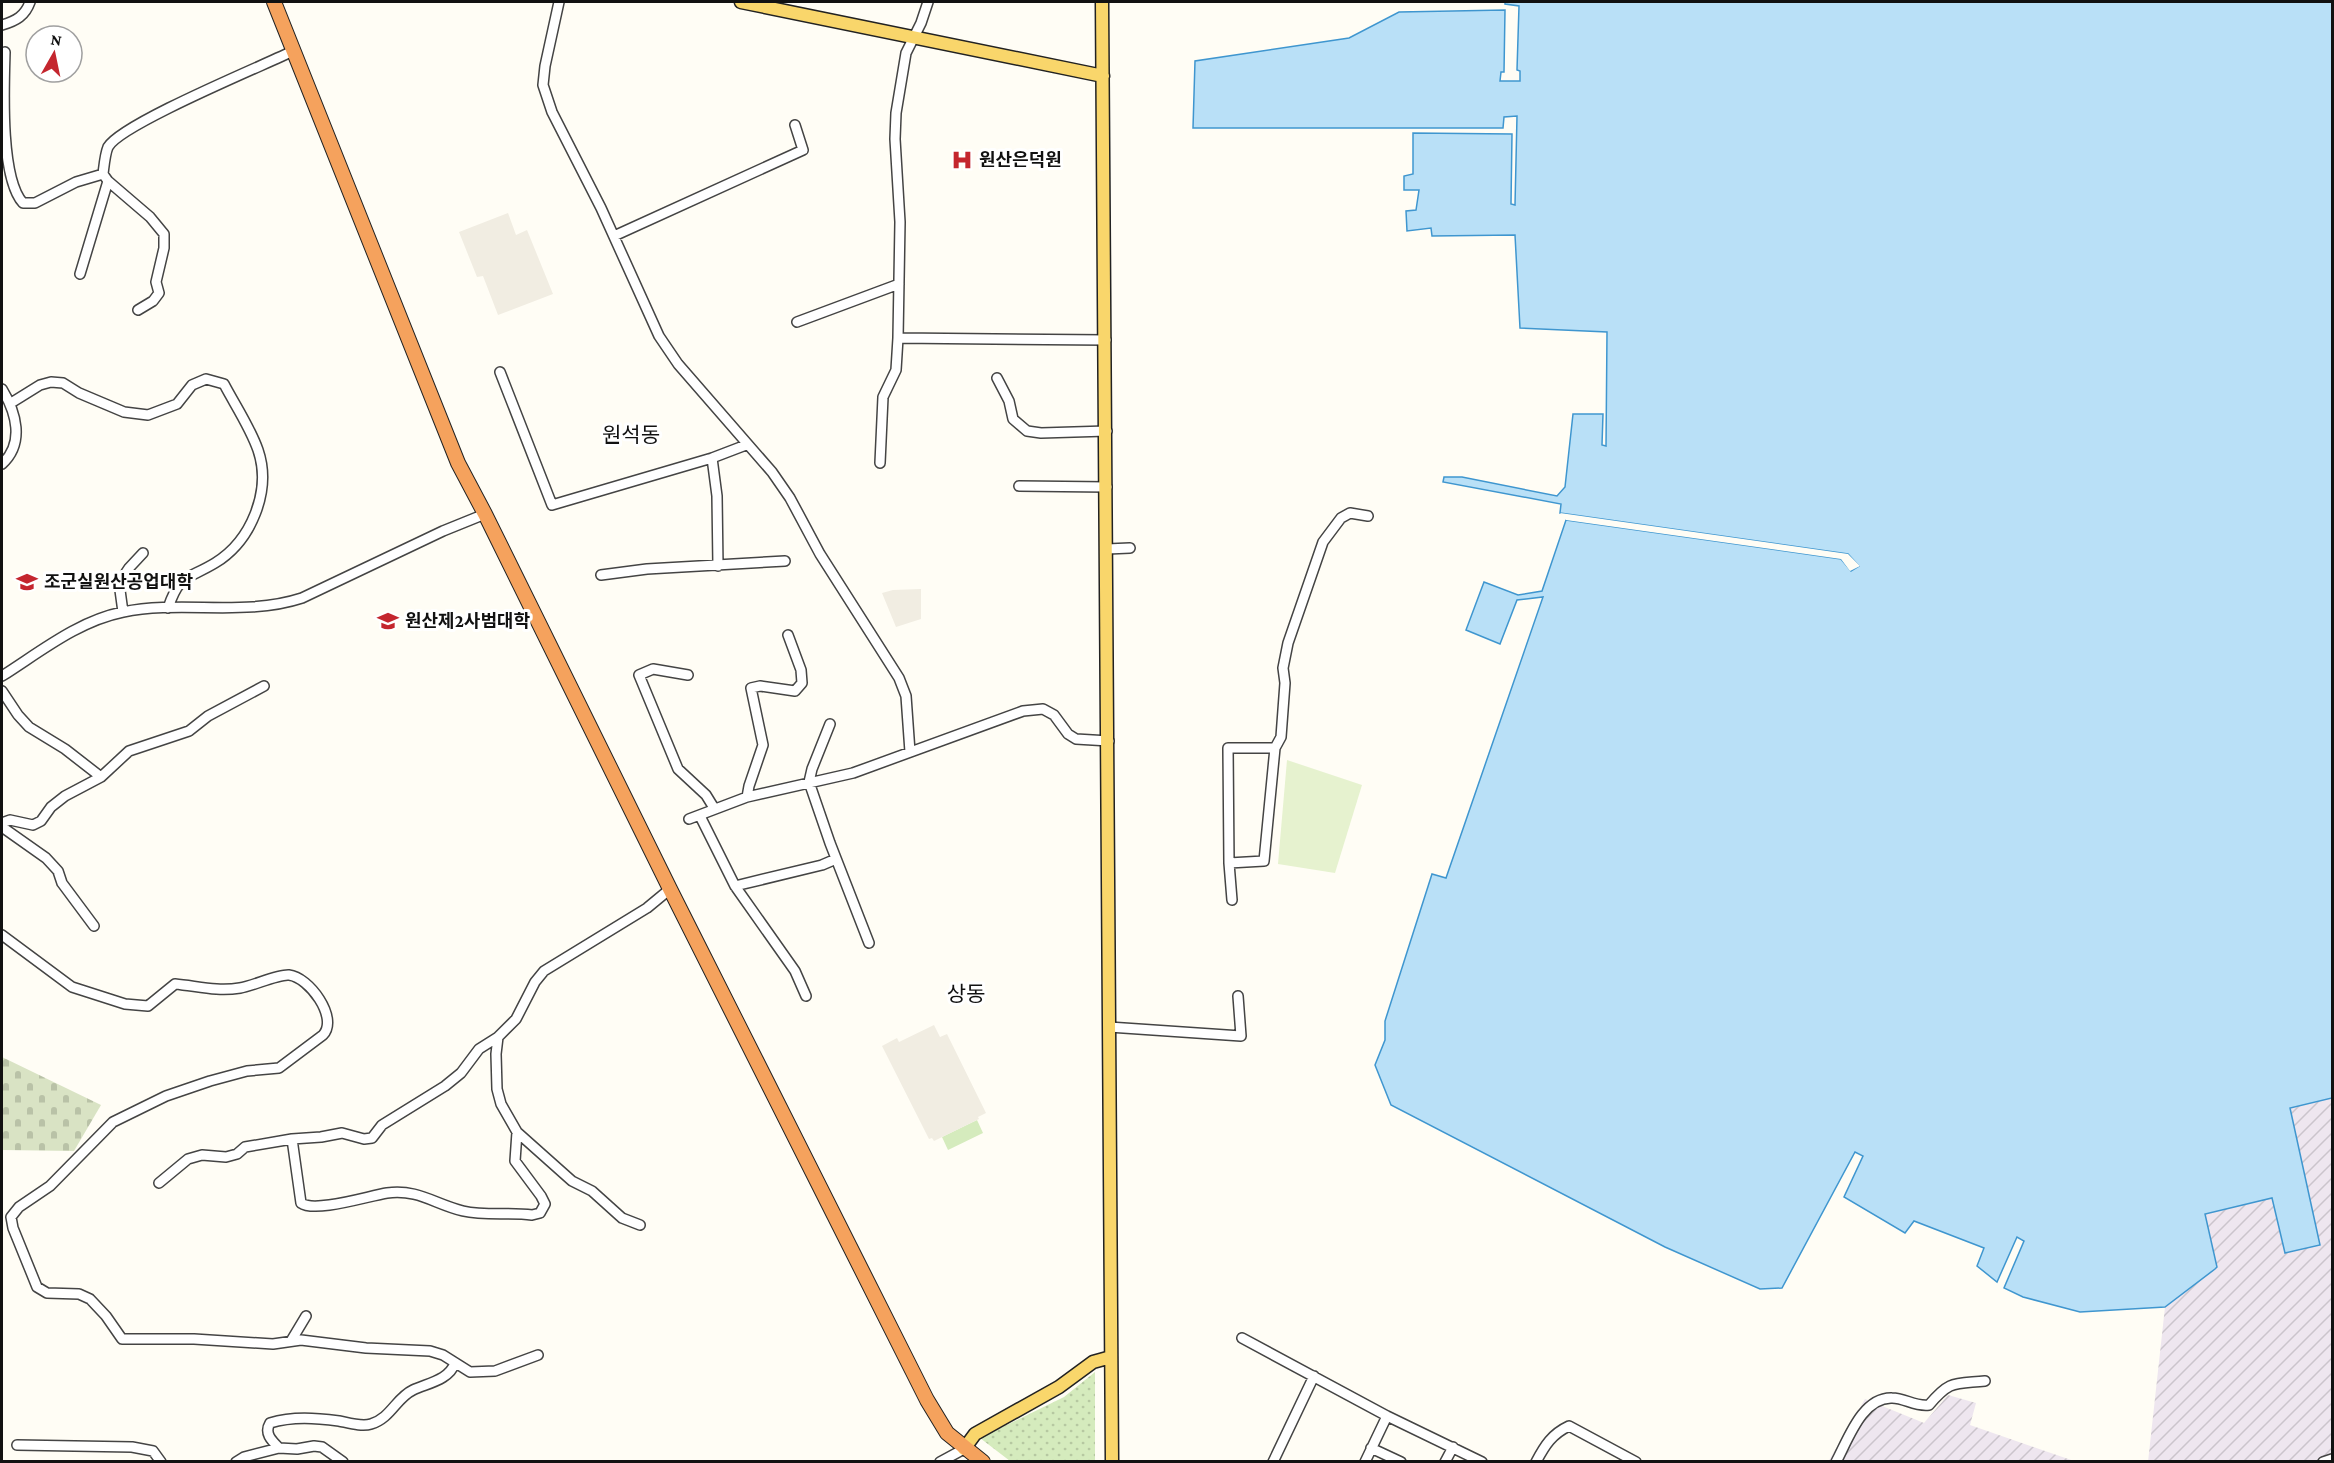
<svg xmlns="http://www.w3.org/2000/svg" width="2334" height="1463" font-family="'Crimson Pro','Noto Sans KR',serif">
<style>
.industrial{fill:url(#industrial-furrows)}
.grass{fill:url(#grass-dots)}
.cemetery{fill:url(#cemetery-stones)}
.garden{fill:#d5ebbd}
.pitch{fill:#e6f2cf}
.plaza{fill:#f1ede2}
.water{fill:#b9e0f7;stroke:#3f96cf;stroke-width:1.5}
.pier{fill:#fffdf5}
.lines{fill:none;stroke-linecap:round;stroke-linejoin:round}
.minor-casing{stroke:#444;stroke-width:12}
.major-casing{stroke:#222;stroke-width:15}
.highway-casing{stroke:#222;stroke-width:16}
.minor{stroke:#fff;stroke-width:9}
.major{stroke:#f9d66b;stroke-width:12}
.highway{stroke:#f5a25d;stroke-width:14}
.labels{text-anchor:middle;stroke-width:6;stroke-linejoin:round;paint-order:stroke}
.poi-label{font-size:18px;font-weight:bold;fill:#111;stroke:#fff;text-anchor:start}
.quarter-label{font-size:21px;fill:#111;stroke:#fff}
</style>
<defs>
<pattern id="industrial-furrows" width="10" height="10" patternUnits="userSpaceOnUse" patternTransform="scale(1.5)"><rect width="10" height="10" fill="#eee6ef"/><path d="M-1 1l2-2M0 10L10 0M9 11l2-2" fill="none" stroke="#cbc4cc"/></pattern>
<pattern id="grass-dots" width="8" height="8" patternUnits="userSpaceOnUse" patternTransform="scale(1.5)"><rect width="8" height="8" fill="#d5ebbd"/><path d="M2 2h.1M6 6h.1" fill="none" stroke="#b6c8a1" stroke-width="1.8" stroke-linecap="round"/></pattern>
<pattern id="cemetery-stones" width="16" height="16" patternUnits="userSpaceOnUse" patternTransform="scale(1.5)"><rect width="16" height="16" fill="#d9e3c4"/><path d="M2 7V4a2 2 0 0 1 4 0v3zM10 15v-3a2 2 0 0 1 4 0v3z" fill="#b9c2a7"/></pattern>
</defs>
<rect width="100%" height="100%" fill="#fffdf5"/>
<path class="industrial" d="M2332,1098V1461L2148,1462L2165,1307L2217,1267L2205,1214L2272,1198L2290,1108Z
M1948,1395L1976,1403L1970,1425L2074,1461L1828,1462L1865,1399L1924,1423Z"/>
<path class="grass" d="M1095,1372V1461H1010L980,1438L1064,1397Z"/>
<path class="cemetery" d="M2,1057L101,1105L74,1151L2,1150Z"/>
<path class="garden" d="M977,1120L983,1133L948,1150L942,1137Z"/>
<path class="pitch" d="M1287,760L1362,785L1335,873L1278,864Z"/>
<path class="plaza" d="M508,213L516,235L527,230L553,294L498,315L483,276L477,277L459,232Z
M921,589V619L896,627L882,593L893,590Z
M934,1025L940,1037L947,1034L986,1113L978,1117L979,1119L934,1141L932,1138L929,1139L882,1046L897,1038L899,1042Z"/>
<path class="water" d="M1505,2H2332V1098L2290,1108L2320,1245L2285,1253L2272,1198L2205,1214L2217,1267L2215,1269L2165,1307L2080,1312L2023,1297L2004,1288L2024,1241L2017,1237L1997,1282L1977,1266L1984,1248L1914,1221L1905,1233L1844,1197L1863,1156L1855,1152L1782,1288L1760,1289L1665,1247L1391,1105L1375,1065L1385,1040V1021L1432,874L1446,878L1543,597L1517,600L1500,644L1466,630L1484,582L1518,595L1542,591L1566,520L1841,559L1851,571L1859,566L1848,554L1560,513L1561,504L1443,482L1444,477H1462L1557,496L1565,487L1573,414H1603L1602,445L1606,446L1607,332L1520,328L1515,235L1432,236L1431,228L1407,231L1406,211L1416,210L1419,190H1404V176L1413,174V133L1512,134L1511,204L1515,205L1517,116L1504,117L1503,128H1193L1195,61L1349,38L1399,12L1505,10L1504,72H1501L1500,81H1520V71L1517,70L1519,6L1505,4Z"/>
<path class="pier" d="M1560,513L1848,554L1860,566L1850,571L1841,559L1566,520Z"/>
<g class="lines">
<defs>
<path id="minor" d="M559,2L545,66L543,85L552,112L601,208L659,336L678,364L772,472L790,498L820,554L899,678L906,696L910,752
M2,25C16,21 25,16 30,2
M5,52C4,87 0,178 23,203H35L76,182L103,174C104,166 105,154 108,147C121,124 262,66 293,51
M103,174L108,181L150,217L164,234V248L156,282L159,293L153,301L138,310
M614,236L803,150L795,125
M80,274L108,181
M797,322L899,284
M898,338L1106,340
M500,372L552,505L712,458L746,445
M997,378L1009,401L1013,419L1027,431L1041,433L1107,431
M2,389C16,412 25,443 2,464
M11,403L40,385L51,382L63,383L79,393L124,412L148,415L177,404L192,385L206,379L224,384C235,405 250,427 258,450C272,491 251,541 215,563C187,580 180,573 168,608
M712,458L717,496L718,566
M880,463L883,397L896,370L898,338L900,222L895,139L896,113L906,53L921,23L928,2
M1019,486L1107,487
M1107,549L1130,548
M601,575L647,569L785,561
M123,612L119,583L129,568L143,553
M688,675L653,669L639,675L678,769L706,795L714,808
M2,676C40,652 78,621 123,612C182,600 244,617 302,598L443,531L485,514
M2,691L18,715L29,727L65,749L101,777
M830,724L812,769L809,782L830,843L869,943
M747,797L749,786L763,745L751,688L760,686L795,691L802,683L801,670L788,635
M700,816L735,886L795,971L806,996
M689,819L747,797L853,773L1023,711L1043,709L1054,715L1068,734L1076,739L1109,741
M2,823L10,820L33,825L41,821L51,807L65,796L101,777L129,751L189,731L208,716L264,686
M2,827L46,858L58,871L62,883L94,926
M1229,863L1228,748H1275
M735,886L822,865L836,859
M1232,900L1229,863L1264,861L1275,748L1281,737L1285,683L1283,668L1288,643L1323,542L1341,518L1350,513L1368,516
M2,935L72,987L125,1004L148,1006L175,984C197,986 217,992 240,988C253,986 278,974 289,975C309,977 339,1018 323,1035L279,1068L247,1071L210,1081L166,1096L113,1122L50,1186L19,1207L11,1217L13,1228L37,1287L47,1293L79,1294L90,1299L106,1316L122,1339H194L273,1344L301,1340L366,1348L430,1351L443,1355L470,1372L495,1371L538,1355
M1109,1027L1241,1036L1238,996
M498,1037L479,1049L461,1073L445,1086L382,1125L372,1138L364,1139L342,1133L321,1137L292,1139L301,1203C315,1213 368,1196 387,1193C419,1189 434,1204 463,1211C485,1216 510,1212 532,1215L540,1213L545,1204L541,1196L515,1161L517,1132L501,1104L497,1089L496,1054L498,1037L516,1019L535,982L544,971L647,908L670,889
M517,1132L572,1181L592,1191L622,1218L640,1225
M159,1183L188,1159L202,1155L226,1157L237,1154L245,1147L292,1139
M1242,1338L1387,1416L1482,1462
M291,1341L306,1316
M17,1445L132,1447L153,1451L161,1462
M279,1448C271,1440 264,1433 270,1423C293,1416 316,1418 339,1421C349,1423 362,1427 371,1424C391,1418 396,1398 413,1390C428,1383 449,1380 455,1363
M1371,1448L1401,1462
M236,1462L244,1457L279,1448L297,1449L314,1446L322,1447L343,1462
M940,1462L964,1449
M1273,1462L1314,1376
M1365,1462L1387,1416
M1445,1462L1453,1447
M1536,1462C1545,1445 1552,1434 1569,1426L1636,1462
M1836,1462C1848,1440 1862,1397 1892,1398C1905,1398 1915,1407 1929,1405C1950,1380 1954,1384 1985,1381
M2323,1462L2332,1459"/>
<path id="major" d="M741,2L1103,76
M1102,2L1112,1462
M964,1449L975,1434L1059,1387L1093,1362L1111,1357"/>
<path id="highway" d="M274,2L458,463L485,514L670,889L927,1400L947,1433L983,1462"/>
</defs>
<use href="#minor" class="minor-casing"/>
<use href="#major" class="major-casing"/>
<use href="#highway" class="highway-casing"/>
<use href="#minor" class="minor"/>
<use href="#major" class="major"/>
<use href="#highway" class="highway"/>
</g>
<defs>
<symbol id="hospital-bare" viewBox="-9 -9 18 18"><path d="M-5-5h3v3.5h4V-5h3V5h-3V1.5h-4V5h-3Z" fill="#c4262e" stroke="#fff" stroke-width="2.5" paint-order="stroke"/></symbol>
<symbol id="university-bare" viewBox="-9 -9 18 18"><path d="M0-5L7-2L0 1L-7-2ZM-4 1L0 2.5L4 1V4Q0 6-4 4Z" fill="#c4262e" stroke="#fff" stroke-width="2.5" paint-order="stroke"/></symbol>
</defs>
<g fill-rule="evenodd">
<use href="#hospital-bare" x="947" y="145" width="30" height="30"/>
<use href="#university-bare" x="12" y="567" width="30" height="30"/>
<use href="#university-bare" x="373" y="606" width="30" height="30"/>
</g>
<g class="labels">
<g class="poi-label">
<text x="979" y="166">원산은덕원</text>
<text x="44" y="588">조군실원산공업대학</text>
<text x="405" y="627">원산제2사범대학</text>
</g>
<g class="quarter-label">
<text x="631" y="442">원석동</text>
<text x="966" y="1001">상동</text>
</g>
</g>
<rect width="2334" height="1463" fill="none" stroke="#111111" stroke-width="6"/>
<g transform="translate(54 54) rotate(9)"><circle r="28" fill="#ffffff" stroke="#a0a0a0" stroke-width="1.5"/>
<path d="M0-4.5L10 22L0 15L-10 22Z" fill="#c4262e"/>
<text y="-9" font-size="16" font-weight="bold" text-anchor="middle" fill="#111111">N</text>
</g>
</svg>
